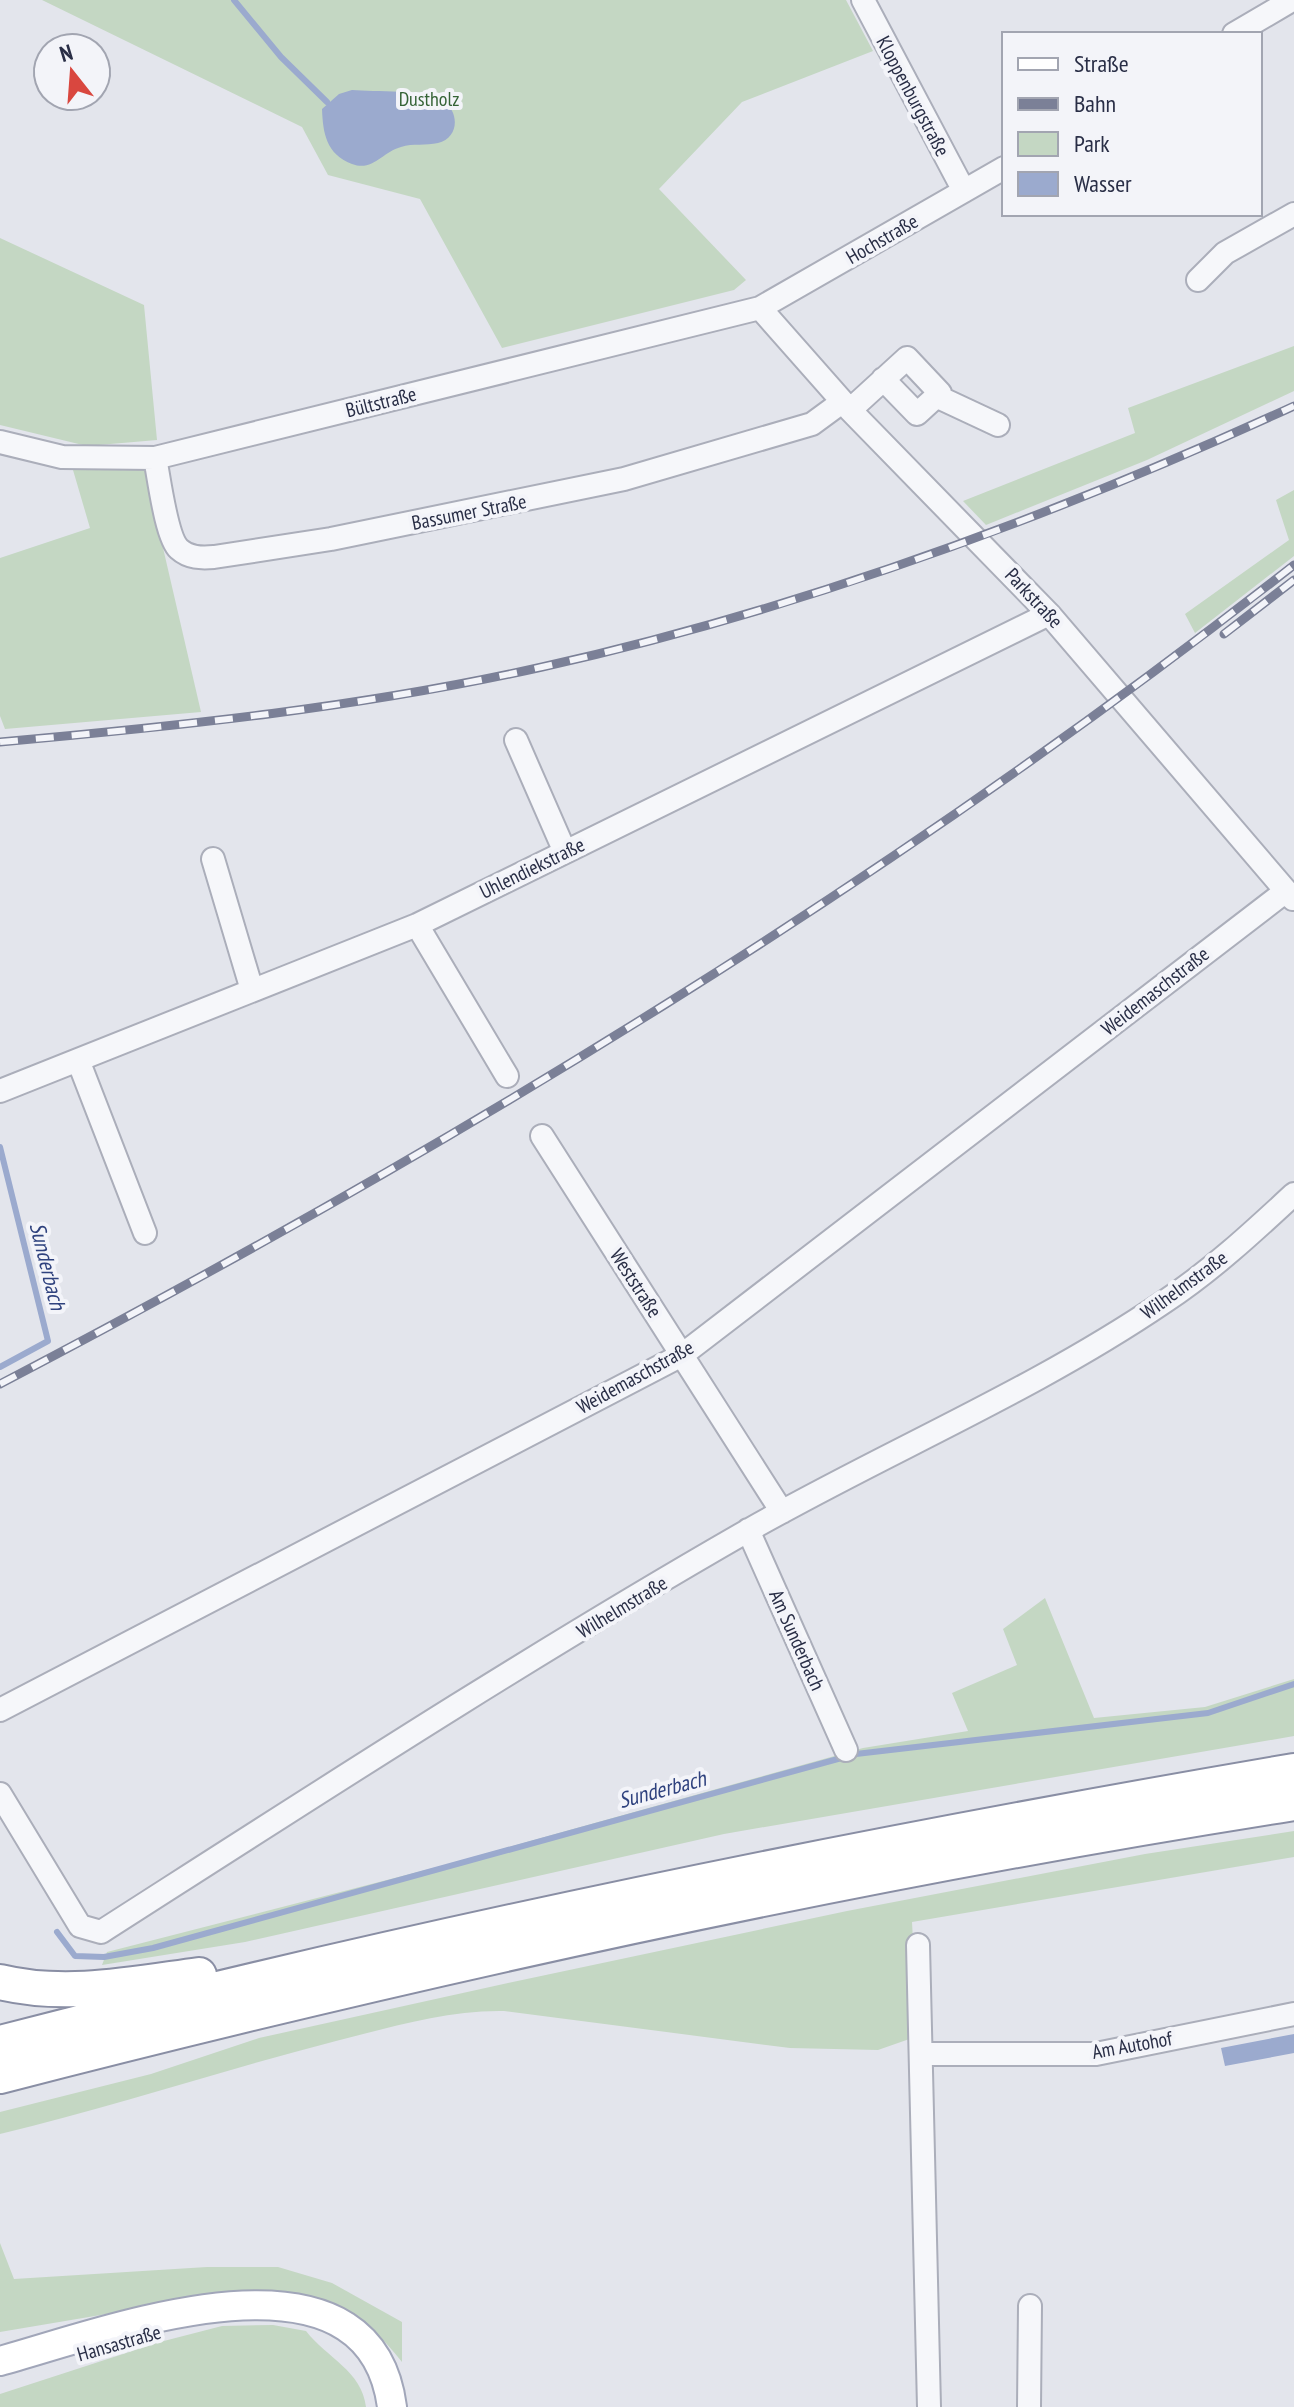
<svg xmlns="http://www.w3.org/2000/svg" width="1294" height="2407" font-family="'PT Sans Narrow',sans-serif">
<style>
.green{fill:#c4d7c3}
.water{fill:#9baace}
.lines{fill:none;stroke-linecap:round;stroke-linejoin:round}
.stream{stroke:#9baace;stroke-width:6}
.minor-casing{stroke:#abaeba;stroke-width:26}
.major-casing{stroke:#a1a6b9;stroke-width:32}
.highway-casing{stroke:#898ea4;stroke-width:38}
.minor{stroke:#f6f7fa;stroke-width:22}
.major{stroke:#fff;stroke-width:28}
.highway{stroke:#fff;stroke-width:34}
.rail-casing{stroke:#7b8097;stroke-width:9}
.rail{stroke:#f3f4f9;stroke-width:6;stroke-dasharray:18;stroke-linecap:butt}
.labels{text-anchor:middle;stroke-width:8;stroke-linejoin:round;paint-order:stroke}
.street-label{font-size:20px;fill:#292e46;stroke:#f3f4f9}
.park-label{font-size:20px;fill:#356336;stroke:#f3f4f9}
.water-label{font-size:22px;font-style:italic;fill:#2f427e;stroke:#f3f4f9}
</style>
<rect width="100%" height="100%" fill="#e3e5ec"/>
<path class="green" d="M42,0H846L873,51L742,102L659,189L746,280L734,290L502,348L420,199L328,175L302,127Z
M0,238L144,305L157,440L87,446L0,425Z
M1294,346V391L1147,460L986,525L963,501L1135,433L1128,408Z
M73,470H145L201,712L5,729L0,716V558L90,528Z
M1294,490V556L1195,633L1185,614L1289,540L1276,500Z
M1045,1598L1094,1718L1205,1707L1294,1679V1736L724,1834L245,1942L102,1965L107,1952L445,1865L863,1748L968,1731L952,1693L1017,1665L1003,1629Z
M1294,1831V1857L912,1922L918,2036L878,2050L790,2048L504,2011C446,2010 392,2027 336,2041C223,2070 113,2107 0,2134V2112L151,2074L259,2038L508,1983L847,1911L1145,1854Z
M0,2243L14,2279L207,2267H278L332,2283L402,2322V2362C358,2304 309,2288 237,2292L0,2332Z
M273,2325L306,2331C327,2358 362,2371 366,2407H0V2394L160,2342L222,2326Z"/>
<path class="water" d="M352,90C374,92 426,89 443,101C460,112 459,138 438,143C426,146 413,143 401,147C382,152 373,172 352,164C326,154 323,133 322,109L339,94Z
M1294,2034V2053L1225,2066L1221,2048Z"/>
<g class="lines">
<path class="stream" d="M234,0L281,57L327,102
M0,1147L48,1341L0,1367
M57,1932L75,1956L104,1957L153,1948L856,1754L1208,1713L1294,1684"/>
<defs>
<path id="minor" d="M863,0L964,191
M1234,34L1292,0
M1198,280L1225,253L1294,214
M760,308L850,410L1049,614L1293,899
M936,396L998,425
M850,410L907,358L940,393L917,414L883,379
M0,442L62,457L155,458L760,308L1004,168
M155,458C159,477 166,537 179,549C189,558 201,558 214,557L331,539L624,479L812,424L842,402
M516,740L565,852
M213,859L252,990
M417,925L507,1076
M78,1060L145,1233
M0,1091L417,925L1049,614
M542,1136L782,1512
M748,1530L846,1750
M0,1710L682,1355L1286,891
M0,1794L80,1926L101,1932C315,1795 529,1656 749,1530C886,1452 1033,1391 1164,1302C1211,1271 1253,1232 1294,1194
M918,1945L929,2407
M921,2054H1096L1294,2014
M1029,2407L1030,2306"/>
<path id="major" d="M0,2361C104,2333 369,2229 392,2407"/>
<path id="highway" d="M0,1982C65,1998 133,1984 199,1975
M0,2043C428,1933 859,1845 1294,1771
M0,2076C426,1966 859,1871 1294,1803"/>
</defs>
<use href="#minor" class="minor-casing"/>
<use href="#major" class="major-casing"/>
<use href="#highway" class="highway-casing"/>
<use href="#minor" class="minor"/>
<use href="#major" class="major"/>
<use href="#highway" class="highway"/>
<defs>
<path id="rail" d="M1224,634L1294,580
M0,742C181,726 364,707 542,667C802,609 1052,517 1294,406
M0,1384C454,1147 890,881 1294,565"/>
</defs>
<use href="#rail" class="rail-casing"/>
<use href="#rail" class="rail"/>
</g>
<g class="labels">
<g class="street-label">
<text transform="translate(913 96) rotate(62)" y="7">Kloppenburgstraße</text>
<text transform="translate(882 239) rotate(-30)" y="7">Hochstraße</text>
<text transform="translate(381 402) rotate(-14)" y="7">Bültstraße</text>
<text transform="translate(469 512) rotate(-11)" y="7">Bassumer Straße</text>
<text transform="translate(1034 598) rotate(47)" y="7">Parkstraße</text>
<text transform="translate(532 868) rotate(-26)" y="7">Uhlendiekstraße</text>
<text transform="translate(1155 991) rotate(-38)" y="7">Weidemaschstraße</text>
<text transform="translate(636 1283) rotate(57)" y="7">Weststraße</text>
<text transform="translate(1184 1285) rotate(-36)" y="7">Wilhelmstraße</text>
<text transform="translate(635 1377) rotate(-29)" y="7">Weidemaschstraße</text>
<text transform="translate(622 1607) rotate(-31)" y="7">Wilhelmstraße</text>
<text transform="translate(797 1640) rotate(66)" y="7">Am Sunderbach</text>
<text transform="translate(1132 2045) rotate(-10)" y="7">Am Autohof</text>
<text transform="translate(119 2343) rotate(-16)" y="7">Hansastraße</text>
</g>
<g class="park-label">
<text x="429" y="106">Dustholz</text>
</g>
<g class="water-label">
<text transform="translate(48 1266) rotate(76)" y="8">Sunderbach</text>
<text transform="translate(662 1789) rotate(-15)" y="8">Sunderbach</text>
</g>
</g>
<rect x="1002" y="32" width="260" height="184" fill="#f3f4f9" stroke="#a2a5b1" stroke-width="2"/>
<rect x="1018" y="58" width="40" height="12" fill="#ffffff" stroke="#a2a5b1" stroke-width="2"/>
<text x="1074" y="72" font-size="24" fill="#292e46">Straße</text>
<rect x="1018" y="98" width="40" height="12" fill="#7b8097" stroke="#a2a5b1" stroke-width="2"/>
<text x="1074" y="112" font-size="24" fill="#292e46">Bahn</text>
<rect x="1018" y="132" width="40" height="24" fill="#c4d7c3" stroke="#a2a5b1" stroke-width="2"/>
<text x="1074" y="152" font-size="24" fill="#292e46">Park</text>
<rect x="1018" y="172" width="40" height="24" fill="#9baace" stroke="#a2a5b1" stroke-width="2"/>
<text x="1074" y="192" font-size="24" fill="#292e46">Wasser</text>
<g transform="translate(72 72) rotate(343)"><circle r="38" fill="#f3f4f9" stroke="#a2a5b1" stroke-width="2"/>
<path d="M0-6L14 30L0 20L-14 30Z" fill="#d9473f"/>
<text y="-12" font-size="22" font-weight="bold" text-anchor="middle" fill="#292e46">N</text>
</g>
</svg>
